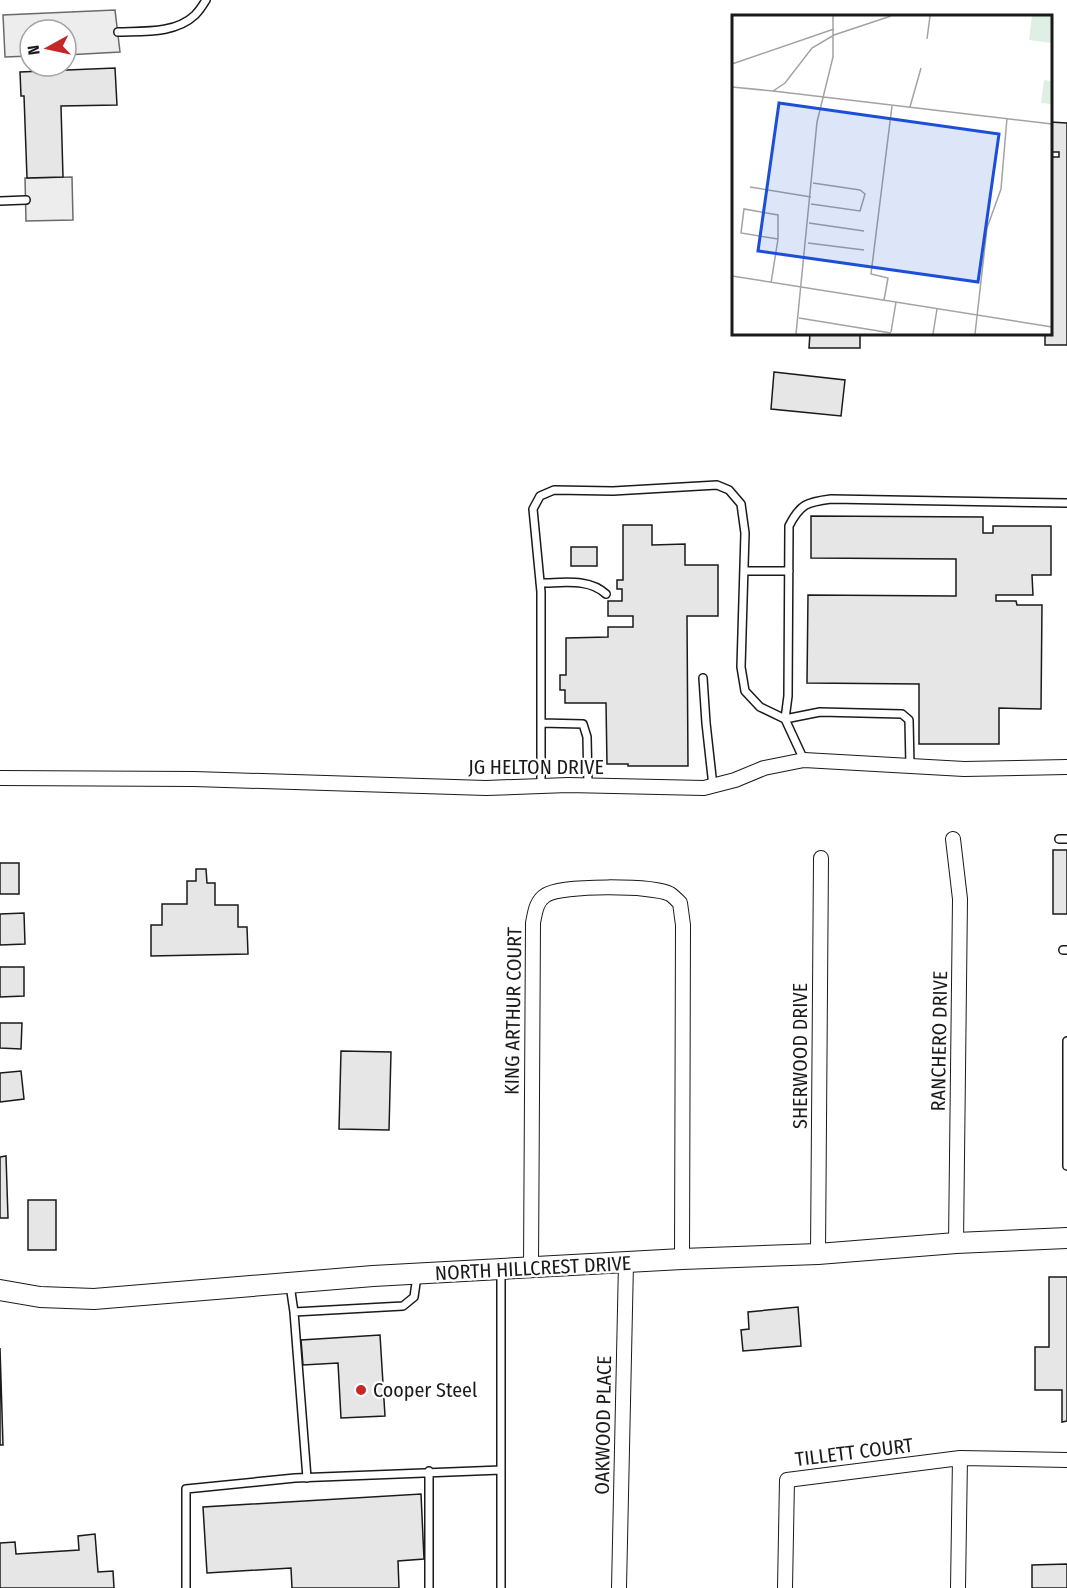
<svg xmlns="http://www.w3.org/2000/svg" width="1067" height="1588" font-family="'Fira Sans Condensed',sans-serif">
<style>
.parking{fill:#ededed;stroke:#6a6a6a;stroke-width:1.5}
.building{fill:#e6e6e6;stroke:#1a1a1a;stroke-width:1.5}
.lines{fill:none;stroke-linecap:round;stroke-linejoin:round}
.lane-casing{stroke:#1a1a1a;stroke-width:10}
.street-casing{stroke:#1a1a1a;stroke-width:16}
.secondary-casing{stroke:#1a1a1a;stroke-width:22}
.lane{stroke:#fff;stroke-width:7}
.street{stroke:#fff;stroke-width:14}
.secondary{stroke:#fff;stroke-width:20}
.poi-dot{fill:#c62828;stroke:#fff;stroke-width:2}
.labels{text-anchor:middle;stroke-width:4.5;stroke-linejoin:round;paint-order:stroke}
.street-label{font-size:20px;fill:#1a1a1a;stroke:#fff}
.poi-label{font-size:20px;fill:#1a1a1a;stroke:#fff;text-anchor:start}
.inset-road{fill:none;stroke:#a3a3a3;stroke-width:1.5}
.view{fill:#1d4ed8;fill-opacity:0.15;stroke:#1d4ed8;stroke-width:3}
.inset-edge{fill:none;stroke:#1a1a1a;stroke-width:3}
</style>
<rect width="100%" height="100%" fill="#fff"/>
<path class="parking" d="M115,10L120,52L66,55V30H30V56L5,57L3,15Z
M72,177L73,220L26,221L25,178Z"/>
<path class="building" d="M115,68L117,105L61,106L63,177L27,178L24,96H21L20,72Z
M1050,122L1067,123V345H1045V333H1050V157H1059V152H1050Z
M810,333H860V348H809Z
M774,372L845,380L841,416L771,409Z
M811,516L983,517V533H993V526H1051V575H1032L1033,595H996V601H1016L1017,605H1042L1041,709L999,708V744H919V684L807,683L808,595L956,596V559L811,558Z
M623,525H652V545L685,544V565H718V616H687L688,766H628V764H607L606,703H565V690H560V675H566V638L608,637V627H633V616H608V601H622V589H617V580H623Z
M571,547H597V566H571Z
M1053,850H1067V914H1053Z
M0,863H19V894H0Z
M196,869H206L207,883H215V905H238V927H247L248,954L151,956V925H162V904H187V881H196Z
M24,913L25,944L0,945V914Z
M0,967H24V996L0,997Z
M0,1023H22L21,1049L0,1048Z
M341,1051L391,1052L389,1130L339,1129Z
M21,1071L24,1099L0,1102V1073Z
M6,1156L8,1218H0V1157Z
M28,1200H56V1250H28Z
M1049,1277H1067V1421L1062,1422V1390H1035V1347H1049Z
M798,1307L801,1346L743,1351L741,1330L749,1329L748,1312Z
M380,1335L385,1416L341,1418L338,1363L303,1365L301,1340Z
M0,1348L3,1445H0Z
M421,1494L424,1559L398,1561L399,1588H292L291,1568L207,1573L203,1507Z
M95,1534L98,1572L113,1571L114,1588H0V1543L15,1542L16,1554L79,1550L78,1536Z
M1067,1564V1588H1032V1565Z"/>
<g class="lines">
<defs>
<path id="lane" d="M118,32C143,31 175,34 195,15C199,11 203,5 206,0
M0,201L26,200
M744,571H789
M540,583C563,583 589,578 606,594
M703,678L706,723L713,786
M541,723L583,724L587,737L588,785
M910,766L909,720L902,714L820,712L785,719L788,696L789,526C800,504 807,502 831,499L1067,503
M541,785V592L533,509L540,496L554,490L613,491L717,485L729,490L741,504L745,533L741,667L745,691L760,707L785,719L804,760
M1059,839H1067
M1063,950H1067
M1067,1041V1166
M501,1271V1588
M290,1285L294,1312L403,1306L414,1297L417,1276
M294,1312L307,1478
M429,1471V1588
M186,1588V1489L295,1478L501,1470"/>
<path id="street" d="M0,778L194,779L486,788L568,785L704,788L735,780L764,768L804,760L964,769L1067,767
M953,839L960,899L956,1243
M818,1254L821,858
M531,1267L533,923C535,913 536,901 546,895C561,885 653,885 670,894C673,896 677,900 680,903L683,925L682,1259
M619,1588L626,1263
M785,1588L787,1480L960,1458L1067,1460
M958,1588L960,1458"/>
<path id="secondary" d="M0,1290L40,1297L94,1299L373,1276L682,1259L818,1254L956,1243L1067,1238"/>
</defs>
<use href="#lane" class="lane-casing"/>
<use href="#street" class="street-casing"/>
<use href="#secondary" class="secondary-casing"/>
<use href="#lane" class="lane"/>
<use href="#street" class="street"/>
<use href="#secondary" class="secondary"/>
</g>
<circle class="poi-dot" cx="361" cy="1390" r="6"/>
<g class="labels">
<g class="street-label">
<text x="536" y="774">JG HELTON DRIVE</text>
<text transform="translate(513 1011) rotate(-89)" y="7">KING ARTHUR COURT</text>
<text transform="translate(939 1041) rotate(-89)" y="7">RANCHERO DRIVE</text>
<text transform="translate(800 1056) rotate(-90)" y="7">SHERWOOD DRIVE</text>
<text transform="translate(533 1268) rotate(-3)" y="7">NORTH HILLCREST DRIVE</text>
<text transform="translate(603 1425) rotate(-89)" y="7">OAKWOOD PLACE</text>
<text transform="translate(854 1452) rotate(-7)" y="7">TILLETT COURT</text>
</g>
<g class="poi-label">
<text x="373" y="1397">Cooper Steel</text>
</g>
</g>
<g transform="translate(732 15)">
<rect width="320" height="320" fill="#fff"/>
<path d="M300,1H319V28L297,25ZM312,65L319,66V89L309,88Z" fill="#e0efe3"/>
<path class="inset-road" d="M195,24L198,1M0,49L102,14M0,72L41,76L53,68L80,33L102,20L159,1M41,76L320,109M178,92L189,53M18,172L79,182M79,189L128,196L133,179L128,175L81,168M77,208L132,216M76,228L132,235M0,261L320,312M39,268L46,224V200L12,194L9,218L46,224M152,285L156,263L139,259L160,91M67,303L159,318M159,317L164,287M64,319L85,107L101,42V1M201,319L205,294M243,319L255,213L269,174L275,103"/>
<path class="view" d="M47,88L267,119L246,267L26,236Z"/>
<rect width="320" height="320" class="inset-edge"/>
</g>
<g transform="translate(48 48) rotate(262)"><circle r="28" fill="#ffffff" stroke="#a3a3a3" stroke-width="1.5"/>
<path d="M0-4.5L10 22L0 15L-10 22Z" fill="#c62828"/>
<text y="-9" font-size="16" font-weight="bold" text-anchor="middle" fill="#1a1a1a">N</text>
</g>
</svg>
